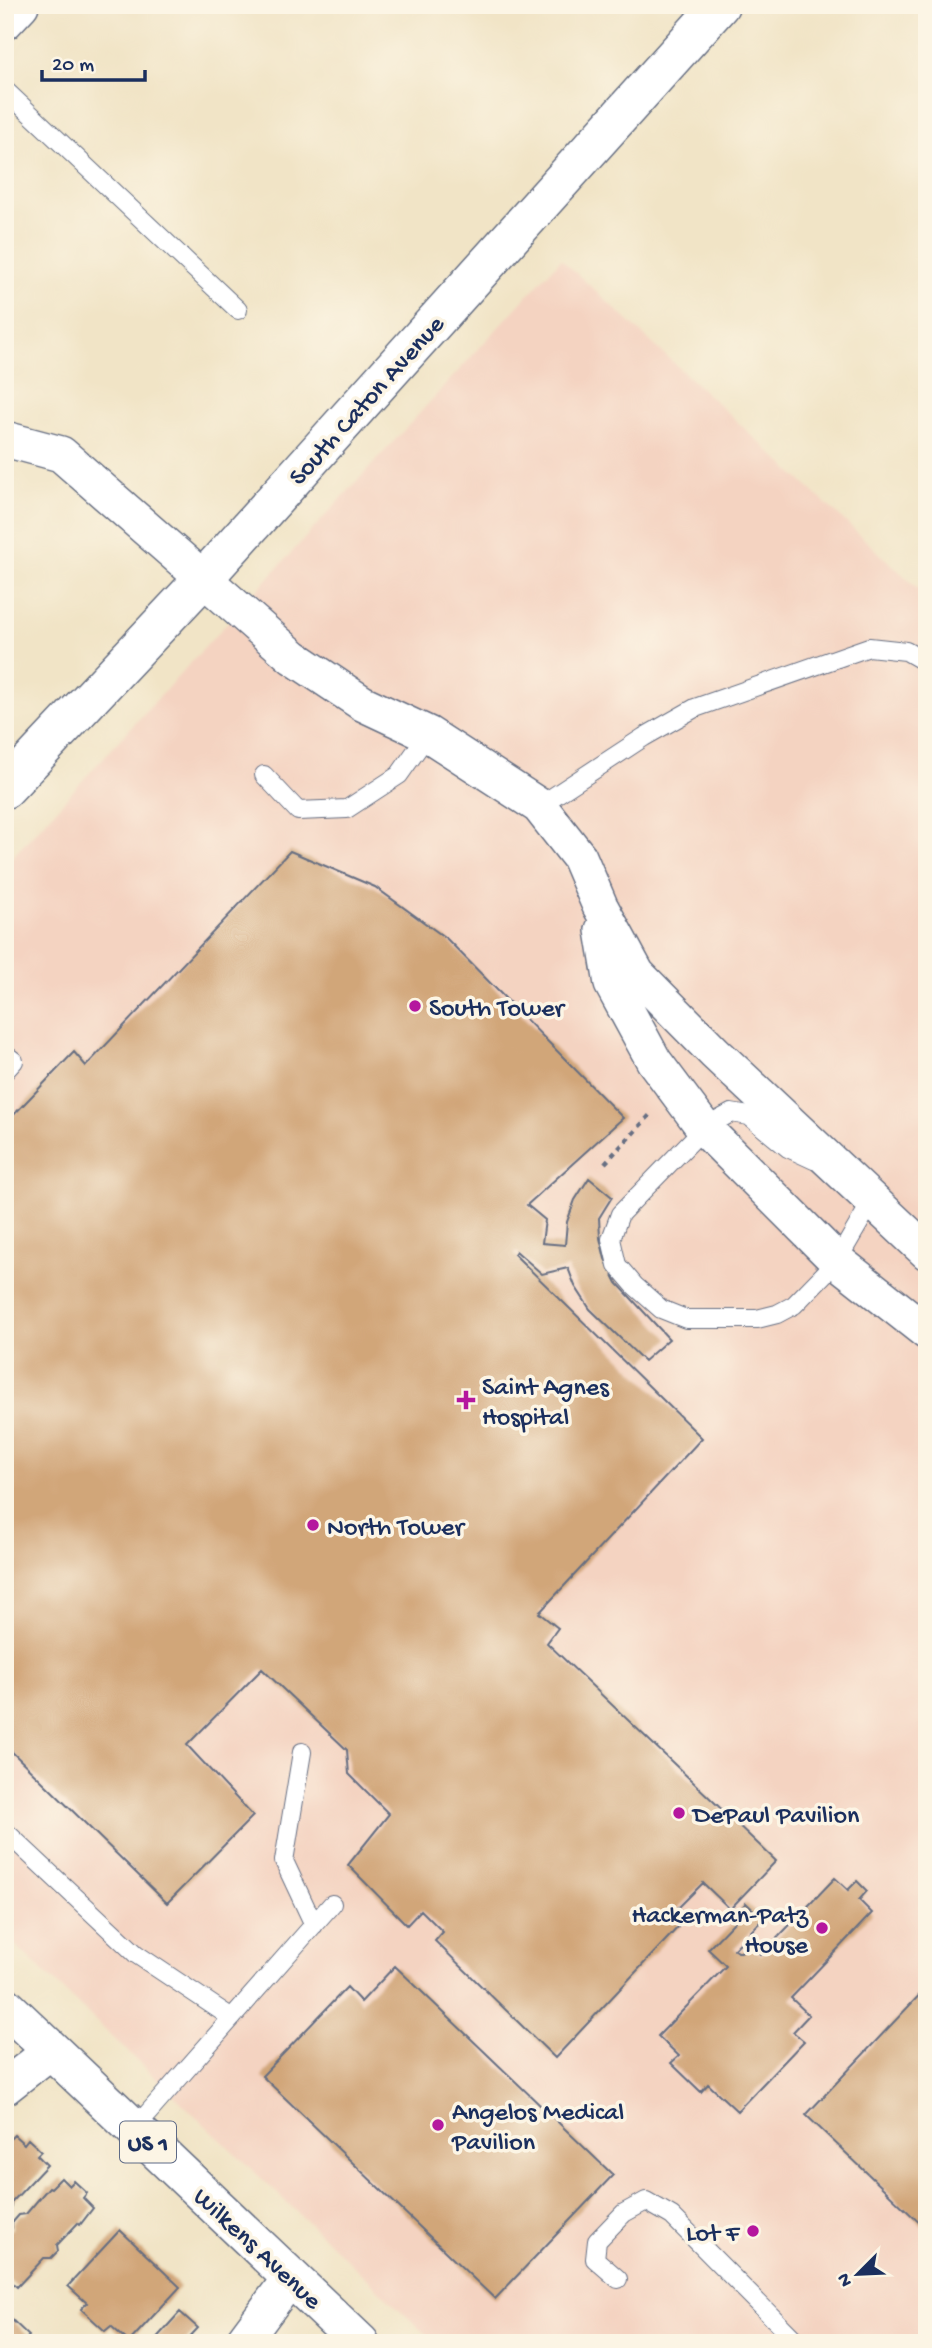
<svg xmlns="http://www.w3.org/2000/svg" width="932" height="2348" font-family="'Gochi Hand',sans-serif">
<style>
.built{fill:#f4d3c1}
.building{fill:#d1a679}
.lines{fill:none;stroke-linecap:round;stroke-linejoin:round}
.service-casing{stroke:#666e82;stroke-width:20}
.minor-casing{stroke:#666e82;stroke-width:38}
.primary-casing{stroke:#666e82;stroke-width:41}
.path{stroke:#666e82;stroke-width:4.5;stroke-dasharray:5 5;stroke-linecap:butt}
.service{stroke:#fff;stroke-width:18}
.minor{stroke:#fff;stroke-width:35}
.primary{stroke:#fff;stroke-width:38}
.poi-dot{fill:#b5179e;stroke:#fcf5e5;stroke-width:2.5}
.labels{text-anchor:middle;stroke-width:7;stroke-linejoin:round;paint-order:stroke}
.shield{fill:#fcf5e5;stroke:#5e6a86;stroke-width:2}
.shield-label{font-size:24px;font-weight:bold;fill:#1b2f5e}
.street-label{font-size:26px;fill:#1b2f5e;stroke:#fcf5e5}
.poi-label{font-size:26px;fill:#1b2f5e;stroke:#fcf5e5;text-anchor:start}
</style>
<rect width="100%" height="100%" fill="#fcf5e5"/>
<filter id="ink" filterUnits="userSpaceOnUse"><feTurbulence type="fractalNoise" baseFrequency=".0143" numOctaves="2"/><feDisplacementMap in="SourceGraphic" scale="14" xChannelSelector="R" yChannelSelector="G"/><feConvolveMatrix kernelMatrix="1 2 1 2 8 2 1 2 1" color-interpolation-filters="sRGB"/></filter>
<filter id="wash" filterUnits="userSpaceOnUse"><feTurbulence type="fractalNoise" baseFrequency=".00686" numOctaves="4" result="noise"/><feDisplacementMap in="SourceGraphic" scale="28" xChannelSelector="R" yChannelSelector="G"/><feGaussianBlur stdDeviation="1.57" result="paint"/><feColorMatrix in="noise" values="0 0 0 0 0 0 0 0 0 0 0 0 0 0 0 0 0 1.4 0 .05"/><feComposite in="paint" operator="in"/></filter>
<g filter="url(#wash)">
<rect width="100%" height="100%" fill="#f1e4c6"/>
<path class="built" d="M561,259L927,597V2343H435L5,1935V865Z"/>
<g id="blocks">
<path class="building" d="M290,851L375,887L447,939L623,1118L527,1205L545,1220L542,1243L565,1245L567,1222L575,1200L589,1178L612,1197L599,1218L600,1238L605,1259L617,1283L669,1339L644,1361L590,1309L575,1286L568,1268L542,1274L516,1251L514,1254L702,1438L539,1613L558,1628L547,1643L776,1861L730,1909L703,1883L671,1915L681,1924L555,2058L435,1941L443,1932L421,1910L407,1925L348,1865L389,1814L349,1774L347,1750L262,1669L187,1745L253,1816L167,1903L5,1745V1124L74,1052L86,1066Z
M835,1878L848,1890L857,1881L867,1891L859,1900L872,1913L791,1998L809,2015L793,2032L804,2041L737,2111L708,2084L701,2092L671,2063L679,2056L658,2036L726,1966L708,1949L737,1919L734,1916L746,1903L763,1919L734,1949L738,1952H741L750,1943L761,1955Z
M395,1966L613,2175L495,2299L262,2076L347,1987L361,2002Z
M927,1987V2230L806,2115Z
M14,2135L24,2144L28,2139L41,2151L37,2155L47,2165L12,2202V2207L5,2214V2144Z
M61,2178L69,2186L74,2181L87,2193L83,2198L93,2208L80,2225L78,2223L57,2245L58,2251L51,2258H44L17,2287L5,2276V2236L12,2228V2223L19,2215L26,2214L49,2187L51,2188Z
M120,2230L180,2287L129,2342L111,2326L105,2331L81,2309L87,2303L68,2286Z
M180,2312L198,2328L184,2343H152Z
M7,2315L29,2336L23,2343H5Z"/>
</g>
</g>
<g filter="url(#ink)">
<use href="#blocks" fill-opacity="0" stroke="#666e82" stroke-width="2"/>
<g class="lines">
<defs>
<path id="service" d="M5,90L238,310
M264,775L298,811L347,809L399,775L428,734
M539,806L644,737L695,708L869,647L906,651L927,663
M5,1054L14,1061L5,1071
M814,1160L788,1148L749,1116L731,1113L704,1128L620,1214L611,1239L617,1265L635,1286L661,1309L686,1319H757L777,1314L794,1305L837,1261L872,1201
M302,1752L284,1861L314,1925
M5,1831L136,1954L232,2018
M134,2129L332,1904
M618,2279L595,2259L597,2241L624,2213L646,2201L672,2216L798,2343"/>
<path id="minor" d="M5,22L21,5
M5,439L61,454L293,657L362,703L428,734L539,806L579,857L600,906L637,974L715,1053L927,1252
M603,930L612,984L654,1061L704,1128L837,1261L927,1332
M5,2087L52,2050
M242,2343L291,2277"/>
<path id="primary" d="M5,789L203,579L720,5
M5,2006L360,2343"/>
</defs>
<use href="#service" class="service-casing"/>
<use href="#minor" class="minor-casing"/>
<use href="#primary" class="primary-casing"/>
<path class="path" d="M605,1163L652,1113"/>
<use href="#service" class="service"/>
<use href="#minor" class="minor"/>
<use href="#primary" class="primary"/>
</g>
</g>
<g class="poi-dot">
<circle cx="415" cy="1006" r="7"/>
<path d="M462.5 1389.5h7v7h7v7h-7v7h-7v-7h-7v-7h7z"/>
<circle cx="313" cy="1525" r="7"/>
<circle cx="679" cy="1813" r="7"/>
<circle cx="822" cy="1928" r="7"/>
<circle cx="438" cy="2125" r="7"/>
<circle cx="753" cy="2231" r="7"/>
</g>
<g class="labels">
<rect class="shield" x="120" y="2121.5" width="56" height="41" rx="5"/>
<g class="shield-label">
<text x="148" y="2150">US 1</text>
</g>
<g class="street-label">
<text transform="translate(365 399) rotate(-48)" y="9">South Caton Avenue</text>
<text transform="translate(259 2247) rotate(43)" y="9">Wilkens Avenue</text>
</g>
<g class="poi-label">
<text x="429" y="1015">South Tower</text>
<text x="482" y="1394">Saint Agnes<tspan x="482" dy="30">Hospital</tspan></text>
<text x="327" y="1534">North Tower</text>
<text x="693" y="1822">DePaul Pavilion</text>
<text x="808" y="1922" text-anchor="end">Hackerman-Patz<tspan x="808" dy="30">House</tspan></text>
<text x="452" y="2119">Angelos Medical<tspan x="452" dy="30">Pavilion</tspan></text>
<text x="739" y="2240" text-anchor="end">Lot F</text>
</g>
</g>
<rect width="932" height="2348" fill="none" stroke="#fcf5e5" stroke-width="28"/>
<g transform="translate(858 2274) rotate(246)" stroke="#fcf5e5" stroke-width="5" paint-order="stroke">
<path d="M0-5L12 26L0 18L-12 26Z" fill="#1b2f5e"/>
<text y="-10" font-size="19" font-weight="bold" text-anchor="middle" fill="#1b2f5e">N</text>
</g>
<path d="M42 70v10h103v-10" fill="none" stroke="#1b2f5e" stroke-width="3.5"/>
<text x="52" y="70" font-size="21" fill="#1b2f5e" stroke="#fcf5e5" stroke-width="5" paint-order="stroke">20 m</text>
</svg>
